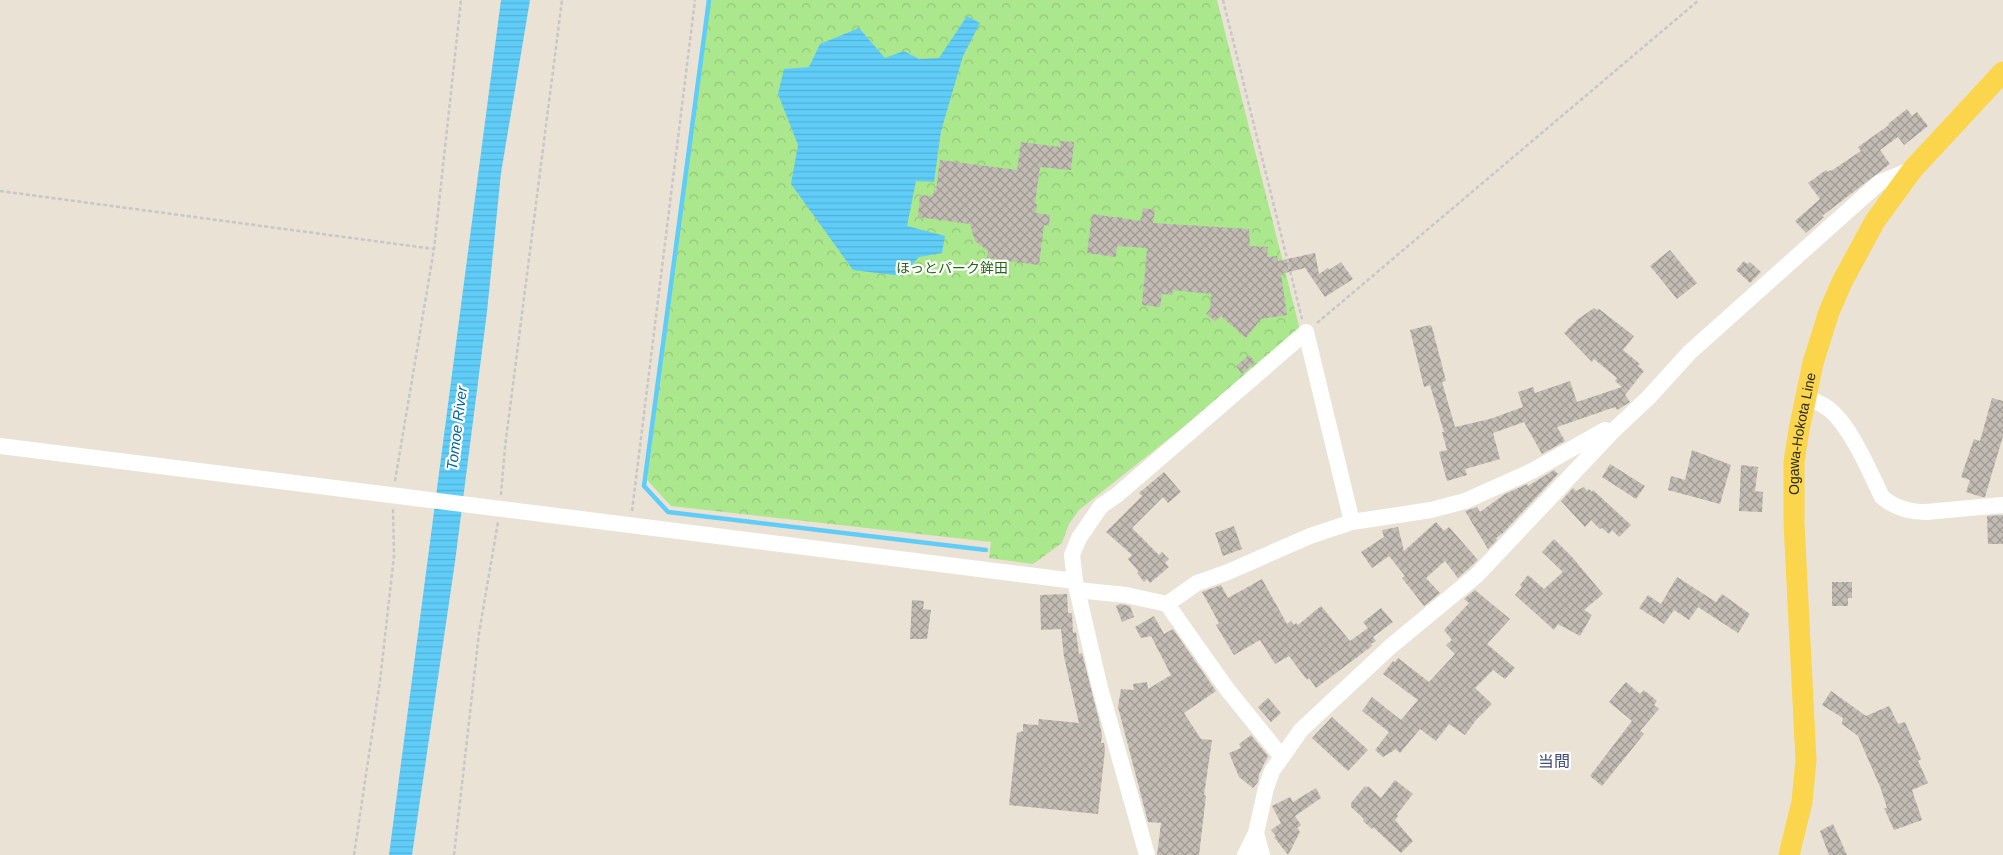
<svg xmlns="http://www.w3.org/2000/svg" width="2003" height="855" font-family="Helvetica,'Noto Sans JP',sans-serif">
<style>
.park{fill:url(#park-crowns)}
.water{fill:url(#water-rules)}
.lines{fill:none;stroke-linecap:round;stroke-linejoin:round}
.stream{stroke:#5fcdf8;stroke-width:4.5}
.building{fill:url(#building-cross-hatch)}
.path{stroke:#c7c7c7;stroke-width:2.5;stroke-dasharray:4 2.5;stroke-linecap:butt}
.minor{stroke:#fff;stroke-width:16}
.major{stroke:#fbd54b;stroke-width:21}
.labels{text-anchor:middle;stroke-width:4.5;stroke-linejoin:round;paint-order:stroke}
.park-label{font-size:14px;fill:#236713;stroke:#fff}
.street-label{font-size:14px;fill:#272727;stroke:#fff}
.water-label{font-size:15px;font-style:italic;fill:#03679f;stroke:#fff}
.quarter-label{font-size:16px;fill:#444d7a;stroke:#fff}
</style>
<defs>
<pattern id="park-crowns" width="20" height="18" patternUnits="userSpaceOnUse" patternTransform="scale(1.25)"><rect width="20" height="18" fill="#abe78d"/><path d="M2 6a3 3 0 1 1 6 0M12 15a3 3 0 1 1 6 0" fill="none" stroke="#93c67a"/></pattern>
<pattern id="water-rules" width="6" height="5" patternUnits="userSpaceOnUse" patternTransform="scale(1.25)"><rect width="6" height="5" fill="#5fcdf8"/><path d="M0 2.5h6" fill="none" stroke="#53b0d5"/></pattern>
<pattern id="building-cross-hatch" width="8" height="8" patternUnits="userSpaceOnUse" patternTransform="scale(1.25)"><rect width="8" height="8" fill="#c2bcb4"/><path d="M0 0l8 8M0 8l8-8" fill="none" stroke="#9e9992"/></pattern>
</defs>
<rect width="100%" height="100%" fill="#ebe2d6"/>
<path class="park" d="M709,0H1217L1301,334L1079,510L1069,524L1062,543L1033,564L989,558L991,542L671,506L647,480Z"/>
<path class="water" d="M501,0H530L501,173L487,312L455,562L412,855H389Z
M967,16L980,23L963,56L941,131L934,182L916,181L907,226L945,236L942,253L919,257L902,276L853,270L791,184L798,145L778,94L784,69L809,67L820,44L859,28L885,58L904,51L919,59L939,58Z"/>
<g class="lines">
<path class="stream" d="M709,0L644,486L668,512L986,550"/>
</g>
<path class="building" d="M1907,109L1912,116L1917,112L1928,126L1904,145L1898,137L1880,150L1890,164L1822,216L1824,217L1806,233L1795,221L1820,199L1808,183L1826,170L1828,172L1830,170L1831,171L1861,151L1858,147L1889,125L1888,124Z
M1060,141L1074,142L1071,170L1040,167L1035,204H1037L1036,213L1050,215L1049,226L1044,225L1039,265L987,258L988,251L975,241L970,224L918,217L920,195L933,196L934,190H936L940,160L1017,170L1021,142L1060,147Z
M1143,208L1155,210L1153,223L1249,229L1250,246L1268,247L1267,257L1277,256L1278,261L1315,253L1319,274L1328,268L1329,270L1341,262L1353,279L1325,297L1305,268L1281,274L1287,315L1261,319L1246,338L1221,316L1215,321L1206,314L1210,309L1211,294L1173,290L1172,295L1162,294L1160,307L1142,305L1147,248L1117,246L1116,257L1087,253L1092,214L1141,221Z
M1670,250L1697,283L1677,299L1650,266Z
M1744,261L1747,264L1750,262L1761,272L1750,283L1736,270Z
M1594,308L1597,310L1599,309L1634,336L1623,350L1640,364L1638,366L1644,371L1625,395L1630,402L1617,410L1615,407L1557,427L1565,441L1542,454L1524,422L1493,433L1500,459L1465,469L1467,475L1447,481L1439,452L1447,450L1442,432H1444L1430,385L1424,387L1410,330L1430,325L1432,327L1446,381L1442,382L1455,427L1490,419L1523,407L1518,392L1533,387L1535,393L1570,381L1577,402L1622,387L1615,381L1617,378L1594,359L1592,362L1564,333L1577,320Z
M1249,355L1255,362L1242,374L1236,366Z
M1992,398L2003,401V436L1985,497H1982L1966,492L1970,480L1961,477L1974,439L1980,441Z
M1692,450L1731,465L1720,504L1668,490L1671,476L1685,480Z
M1610,464L1645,486L1636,499L1602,477Z
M1741,465L1758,467L1755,491L1763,492L1762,512L1739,511Z
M1554,470L1558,474L1503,533L1496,538L1497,540L1488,549L1465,511L1477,507L1480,512L1505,494L1527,484L1528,486Z
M1164,472L1181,492L1168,503L1163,497L1132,528L1159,555L1162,552L1169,559L1165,563L1169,567L1150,583L1147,579L1144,582L1137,573L1139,572L1128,559L1132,555L1106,532L1142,496L1139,493Z
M1584,487L1587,491L1589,489L1592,492L1593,490L1631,525L1619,537L1612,530L1609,534L1602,528L1600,529L1591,520L1585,527L1561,501L1573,488L1576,491Z
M2003,515V544H1988L1987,516Z
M1436,522L1444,531L1449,527L1478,560L1458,578L1445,561L1426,578L1440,593L1424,606L1402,578L1405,576L1389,556L1372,568L1361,552L1384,537L1382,530L1398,527L1404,551Z
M1234,526L1242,549L1223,556L1215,533Z
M1554,539L1572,557L1603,594L1584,610L1592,615L1580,636L1558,624L1554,630L1515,595L1522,587L1520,585L1528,575L1544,589L1563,572L1542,552Z
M1677,577L1716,602L1722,594L1750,614L1738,633L1698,607L1689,620L1674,610L1664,624L1639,608L1648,595L1661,604Z
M1262,579L1287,624L1291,621L1294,625L1296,623L1298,625L1321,606L1350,641L1368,628L1363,622L1381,608L1393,622L1373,637L1376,641L1371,644L1372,646L1316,688L1309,678L1307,680L1289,656L1275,664L1260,640L1234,655L1216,625L1219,623L1202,592L1221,585L1228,598Z
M1832,582H1852V598H1848V606H1832Z
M1475,590L1510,619L1487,644L1515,668L1505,679L1493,670L1475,688L1492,704L1476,720L1465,735L1449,724L1436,741L1420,729L1400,753L1396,749L1383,757L1375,750L1389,732L1362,711L1372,697L1401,720L1418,700L1383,674L1393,661L1395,662L1398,658L1429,682L1455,654L1446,645L1452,640L1444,630L1469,603L1464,599Z
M1067,594L1068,613H1072L1073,633L1076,632L1079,654L1082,653L1099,720L1102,735L1101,743H1104L1105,750L1098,814L1009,805L1017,733L1023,731V724L1038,725L1039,719L1079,723L1064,657L1061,629L1041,630L1040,595Z
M912,600L924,601L923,609L931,610L927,639H910Z
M1120,604L1130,606L1134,617L1122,622L1116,606Z
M1154,616L1164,634L1173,629L1216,691L1184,713L1201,739L1212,740L1204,795L1206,796L1199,855H1157L1161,823L1148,822L1118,707L1121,689L1134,690L1133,684L1147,682L1148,689L1171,675L1151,636L1141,638L1135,627Z
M1626,682L1640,694L1644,690L1657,701L1654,705L1659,709L1640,731L1644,734L1602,786L1590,776L1632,721L1609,702Z
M1831,691L1866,716L1889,706L1898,724L1905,722L1921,759L1918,761L1928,783L1912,790L1922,820L1894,830L1884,808H1887L1881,789L1858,736L1842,724L1843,718L1822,705Z
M1268,698L1281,713L1271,722L1258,707Z
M1332,717L1368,750L1348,771L1312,738Z
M1251,735L1268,756L1259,774L1258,782L1253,788L1239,777L1229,753L1241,748L1239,744Z
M1395,780L1413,794L1397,814L1398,816L1395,820L1413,841L1401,853L1373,827L1372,829L1363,821L1364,819L1351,807V803L1365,786L1367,788L1368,786L1381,798Z
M1316,788L1321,798L1295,816L1301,825L1297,828L1300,832L1288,855L1274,837L1276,836L1271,830L1281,823L1272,806L1290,797L1293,802Z
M1833,824L1847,855H1829L1820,831Z"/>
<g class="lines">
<path class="path" d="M1223,0L1302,319
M0,191L434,249
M1317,323L1699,0
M395,481L434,249L461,0
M501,495L505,447L562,0
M632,511L695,0
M354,855L380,681L394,556L393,509
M454,855L479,633L498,522"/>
<path class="minor" d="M1805,396C1812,400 1820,403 1826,407C1849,422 1870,472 1882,497C1895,508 1910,512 1926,512L2003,505
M0,446L1075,581
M1077,590L1126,595L1167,604L1227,689L1281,756
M1167,604L1197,583L1228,572L1310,536L1352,522L1431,510L1465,501L1532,471L1605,430L1610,432
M1256,833L1262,855
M1147,855L1100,688L1075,581L1072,555L1079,538L1101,506L1117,495L1306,332L1352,522
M1245,855L1256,833L1266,788L1272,771L1301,730L1390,647L1477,575L1612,432L1649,397L1690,352L1879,183L1913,169"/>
<path class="major" id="s1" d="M1789,855L1802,802L1806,760L1794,523V462L1799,430L1813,363L1829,312L1842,282L1875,221L1913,169L2003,72"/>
</g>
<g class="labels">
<g class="park-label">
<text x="952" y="273">ほっとパーク鉾田</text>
</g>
<g class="street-label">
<text dy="5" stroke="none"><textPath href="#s1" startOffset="424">Ogawa-Hokota Line</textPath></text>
</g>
<g class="water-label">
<text transform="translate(457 428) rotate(-83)" y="5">Tomoe River</text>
</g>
<g class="quarter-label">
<text x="1554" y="767">当間</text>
</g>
</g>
</svg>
